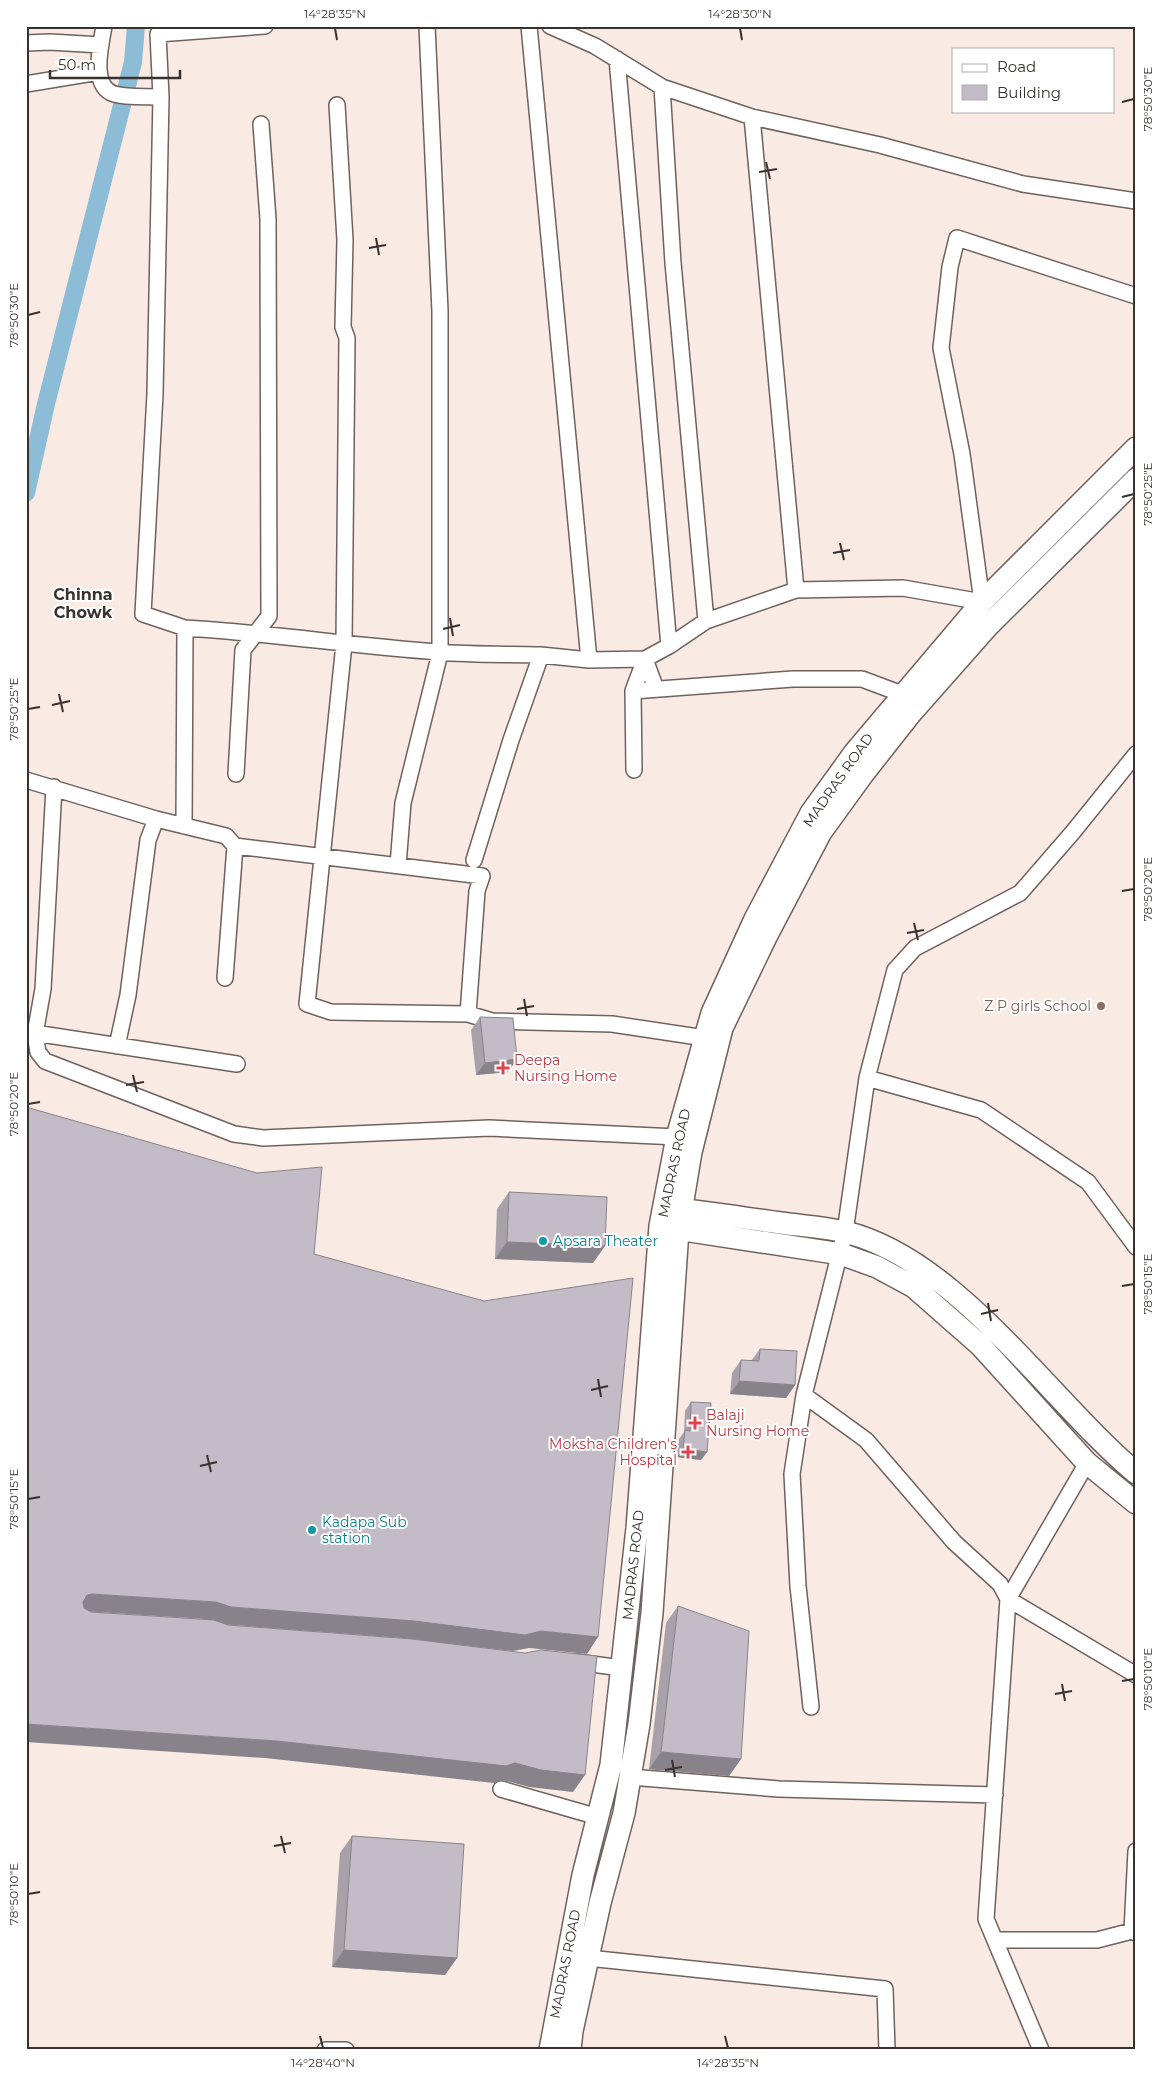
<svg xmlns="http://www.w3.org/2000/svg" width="1162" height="2076" font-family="Montserrat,sans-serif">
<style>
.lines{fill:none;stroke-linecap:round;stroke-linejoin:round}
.canal{stroke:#8dbdd6;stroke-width:18}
.street-casing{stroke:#6f625c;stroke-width:18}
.secondary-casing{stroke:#6f625c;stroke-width:24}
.street{stroke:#fff;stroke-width:15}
.secondary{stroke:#fff;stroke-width:21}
.wall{fill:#a8a1aa}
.shaded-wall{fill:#88838b}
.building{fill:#c3bbc6;stroke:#88838b}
.ticks{fill:none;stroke:#37322f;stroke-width:2}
.education-dot{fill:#8d6e63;stroke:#fff;stroke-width:2}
.health-dot{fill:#e0444e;stroke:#fff;stroke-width:2}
.culture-dot{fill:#0f9aa8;stroke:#fff;stroke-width:2}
.labels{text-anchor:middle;stroke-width:4;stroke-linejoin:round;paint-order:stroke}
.street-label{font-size:14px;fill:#37322f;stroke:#fff}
.education-label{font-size:14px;fill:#785e54;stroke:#fff;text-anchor:end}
.health-label{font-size:14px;fill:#be3a42;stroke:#fff;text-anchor:start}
.culture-label{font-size:14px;fill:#0d838f;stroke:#fff;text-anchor:start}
.quarter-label{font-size:16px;font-weight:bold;fill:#37322f;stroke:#fff}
.neatline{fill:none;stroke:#37322f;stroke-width:2}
.ticks-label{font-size:12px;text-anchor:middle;fill:#37322f}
</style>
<rect width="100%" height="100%" fill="#f9eae3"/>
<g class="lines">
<path class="canal" d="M26,493L46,404L133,62L136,26"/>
<defs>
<path id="street" d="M104,26C101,45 90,86 114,94C128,98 147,96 161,97
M529,26L589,660
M550,26L595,46L662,87L752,117L880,145L1023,184L1136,201
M26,43L50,42L101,45
M617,59L669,646L706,621
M26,84L99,72
M662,87L673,263L706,621L796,590L752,117
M337,105L345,240L343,327L347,338L344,644L307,1004L331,1012L468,1014L492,1021L612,1024L705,1038
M796,590L903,588L982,602L962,454L941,348L950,267L957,238L1136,296
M185,628C270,633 354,646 438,652C472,655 507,654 541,655
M633,691L793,679H862L902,694L906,703
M634,770L633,691L645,659L656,689
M236,774L243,650L269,616L268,219L261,124
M26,780L156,819L226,836L235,846L225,978
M54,787L43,989L35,1034L38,1052L45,1061L234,1134L263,1138L489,1128L677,1137
M184,826L185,628L143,614L155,394L161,97L158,34L265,26
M235,846L482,876L477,891L468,1014
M474,860L511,740L541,655L589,660L645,659L669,646
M398,865L403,803L440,653V311L427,26
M28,1032L237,1064
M117,1046L128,995L148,840L156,819
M867,1078L895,970L915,948L1020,893L1073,832L1136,754
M804,1395L792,1474L798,1586L811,1707
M1087,1463L1008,1599L1136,1675
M576,1662L622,1668
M630,1777L779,1789L995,1795
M501,1789L598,1817
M1132,1931L1136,1851
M995,1940H1097L1132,1931L1136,1933
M588,1958L885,1989L887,2050
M325,2050H346
M1041,2050L986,1919L1008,1599L1000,1584L954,1542L866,1440L804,1395L845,1232L867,1078L981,1110L1088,1182L1136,1247"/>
<path id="secondary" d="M669,1208C706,1212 744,1218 781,1223C802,1226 824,1227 845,1232C957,1259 1049,1400 1136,1473
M664,1227L841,1254L877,1267L914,1287L980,1345L1087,1463L1136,1503
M550,2050L583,1875L611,1765L637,1528L660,1226L677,1137L712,1013L755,919L811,813L855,752L982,602L1136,448
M570,2050L572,2031L600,1903L624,1813L639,1724L652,1613L678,1230L691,1152L722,1028L766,937L821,832L863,774L911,713L987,627L1136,479"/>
</defs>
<use href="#street" class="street-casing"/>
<use href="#secondary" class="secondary-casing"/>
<use href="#street" class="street"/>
<use href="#secondary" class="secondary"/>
</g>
<path class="wall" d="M480,1017L517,1059L508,1072L476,1075L471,1030Z
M509,1192L593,1263L495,1259L497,1209Z
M760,1349L795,1385L786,1398L730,1394L732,1373L741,1360L751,1361Z
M691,1402L707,1452L701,1460L677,1457L679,1439L684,1432L685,1411Z
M678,1606L741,1759L729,1776L649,1769L666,1623Z
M352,1836L457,1958L445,1975L332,1967L340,1853Z"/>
<path class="shaded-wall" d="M517,1059L508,1072L476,1075L485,1063Z
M507,1242L605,1246L593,1263L495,1259Z
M739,1381L795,1385L786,1398L730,1394Z
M683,1449L707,1452L701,1460L677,1457Z
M92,1594L216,1602L541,1631L598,1637L587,1654L529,1648L513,1651L402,1638L219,1624L205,1619L81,1611L75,1612L87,1595Z
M26,1724L277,1741L515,1763L585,1775L573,1792L529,1787L503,1780L494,1783L265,1758L26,1742Z
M661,1752L741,1759L729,1776L649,1769Z
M344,1950L457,1958L445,1975L332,1967Z"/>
<path class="building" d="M480,1017L513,1018L517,1059L485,1063Z
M26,1107L257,1173L322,1167L314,1254L484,1301L633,1278L598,1637L541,1631L525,1635L414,1621L231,1607L216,1602L92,1594L87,1595L83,1602L84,1608L91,1612L214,1620L228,1625L412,1639L525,1653L541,1650L597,1656L585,1775L541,1770L515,1763L506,1766L277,1741L26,1724Z
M509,1192L607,1197L605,1246L507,1242Z
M760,1349L797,1351L795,1385L739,1381L741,1360L759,1361Z
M691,1402L711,1403L707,1452L683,1449L685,1430L690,1431Z
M678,1606L749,1631L741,1759L661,1752Z
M352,1836L464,1844L457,1958L344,1950Z"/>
<path class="ticks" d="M335,28L337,40M740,28L742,40M1122,102L1134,99M766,162L770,179M759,172L777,169M376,238L379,255M369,248L386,245M28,315L40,312M1122,497L1134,494M840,543L844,560M833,553L850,550M450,618L453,636M443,629L460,625M59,694L63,712M52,705L70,701M28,709L40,707M1122,891L1134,889M914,923L918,940M907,933L924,930M524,999L527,1016M517,1009L534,1006M133,1075L137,1092M126,1085L144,1082M28,1104L40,1102M1122,1286L1134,1284M988,1303L991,1321M981,1314L998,1310M598,1379L601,1397M591,1390L608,1386M207,1455L211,1472M200,1466L217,1462M28,1499L40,1497M1122,1681L1134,1679M1062,1684L1065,1701M1055,1694L1072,1691M672,1760L675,1777M665,1770L682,1767M281,1836L285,1853M274,1846L291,1843M28,1894L40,1892M320,2036L323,2048M725,2036L728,2048"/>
<circle class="education-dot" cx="1101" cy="1006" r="5"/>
<g class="health-dot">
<path d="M500.5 1060.5h5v5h5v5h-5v5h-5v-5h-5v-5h5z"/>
<path d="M692.5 1415.5h5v5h5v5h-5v5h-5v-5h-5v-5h5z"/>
<path d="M685.5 1444.5h5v5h5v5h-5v5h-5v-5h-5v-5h5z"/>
</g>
<g class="culture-dot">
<circle cx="543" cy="1241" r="5"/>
<circle cx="312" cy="1530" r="5"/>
</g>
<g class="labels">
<g class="street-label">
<text transform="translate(838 780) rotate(-55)" y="5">MADRAS ROAD</text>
<text transform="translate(674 1163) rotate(-78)" y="5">MADRAS ROAD</text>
<text transform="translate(633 1565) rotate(-84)" y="5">MADRAS ROAD</text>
<text transform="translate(565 1964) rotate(-79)" y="5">MADRAS ROAD</text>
</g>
<g class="education-label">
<text x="1091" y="1011">Z P girls School</text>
</g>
<g class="health-label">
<text x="514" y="1065">Deepa<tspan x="514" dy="16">Nursing Home</tspan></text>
<text x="706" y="1420">Balaji<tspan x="706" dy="16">Nursing Home</tspan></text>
<text x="677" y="1449" text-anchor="end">Moksha Children's<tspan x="677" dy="16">Hospital</tspan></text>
</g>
<g class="culture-label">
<text x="553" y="1246">Apsara Theater</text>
<text x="322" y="1527">Kadapa Sub<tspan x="322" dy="16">station</tspan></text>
</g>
<g class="quarter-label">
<text x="83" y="600">Chinna<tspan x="83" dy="18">Chowk</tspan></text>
</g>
</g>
<rect width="1162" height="2076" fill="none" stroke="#ffffff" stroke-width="55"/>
<rect x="952" y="48" width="162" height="65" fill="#ffffff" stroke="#afadac"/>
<rect x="962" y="64" width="25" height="8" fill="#ffffff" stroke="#afadac"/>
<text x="997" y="72" font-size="15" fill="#37322f">Road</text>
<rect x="962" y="85" width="25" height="15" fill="#c3bbc6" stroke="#afadac"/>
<text x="997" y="98" font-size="15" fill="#37322f">Building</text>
<path d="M50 70v8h130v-8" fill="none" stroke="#37322f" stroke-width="2.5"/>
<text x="58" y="70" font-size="15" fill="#37322f" stroke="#ffffff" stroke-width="4" paint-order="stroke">50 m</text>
<rect x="28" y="28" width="1106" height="2020" class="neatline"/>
<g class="ticks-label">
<text x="335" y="18">14°28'35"N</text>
<text x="740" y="18">14°28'30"N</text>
<text transform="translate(1148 99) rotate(-90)" y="4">78°50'30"E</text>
<text transform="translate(14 315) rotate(-90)" y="4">78°50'30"E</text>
<text transform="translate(1148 494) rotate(-90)" y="4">78°50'25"E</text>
<text transform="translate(14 709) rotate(-90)" y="4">78°50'25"E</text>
<text transform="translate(1148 889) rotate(-90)" y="4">78°50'20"E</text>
<text transform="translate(14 1104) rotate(-90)" y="4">78°50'20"E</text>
<text transform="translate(1148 1284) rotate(-90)" y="4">78°50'15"E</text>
<text transform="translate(14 1499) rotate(-90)" y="4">78°50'15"E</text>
<text transform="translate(1148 1679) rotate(-90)" y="4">78°50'10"E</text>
<text transform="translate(14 1894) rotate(-90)" y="4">78°50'10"E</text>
<text x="323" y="2067">14°28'40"N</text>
<text x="728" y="2067">14°28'35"N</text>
</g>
</svg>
